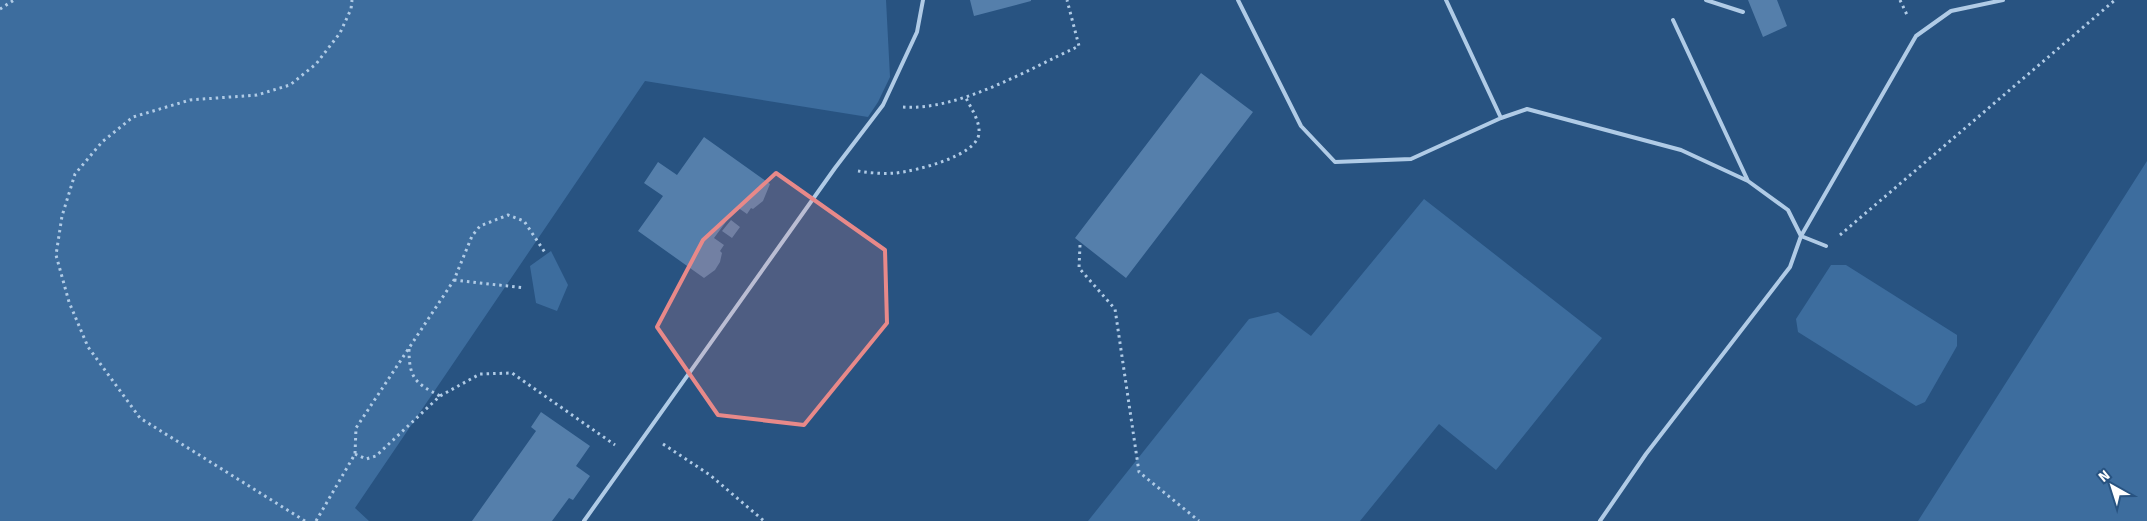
<svg xmlns="http://www.w3.org/2000/svg" width="2147" height="521" font-family="Signika,sans-serif">
<style>
.green{fill:#3d6d9e}
.building{fill:#557fab}
.lines{fill:none;stroke-linecap:round;stroke-linejoin:round}
.path{stroke:#b0cbe6;stroke-width:3;stroke-dasharray:2.5 4;stroke-linecap:butt}
.service{stroke:#b0cbe6;stroke-width:4}
.marked{fill:#e88989;fill-opacity:0.2;stroke:#e88989;stroke-width:4;stroke-linejoin:round}
</style>
<rect width="100%" height="100%" fill="#285381"/>
<path class="green" d="M0,0H886L890,77L878,102L868,117L645,81L355,508L369,521H0Z
M2147,161V521H1918Z
M1424,199L1602,338L1496,470L1439,424L1360,521H1088L1249,319L1278,312L1311,336Z
M551,251L568,285L557,311L536,303L530,266Z
M1831,265H1846L1957,335V346L1925,402L1916,406L1798,332L1796,319Z"/>
<path class="building" d="M970,0H1031V1L974,16Z
M1748,0H1777L1787,26L1763,37Z
M1201,73L1253,112L1126,278L1075,238Z
M704,137L770,184L763,201L753,209L751,208L747,214L737,207L714,238L724,245L720,251L722,253L720,262L715,270L704,278L638,231L663,196L644,183L658,162L677,175Z
M731,220L740,227L732,238L722,231Z
M541,412L590,446L576,466L590,476L573,500L569,498L552,521H472L536,431L531,427Z"/>
<g class="lines">
<path class="path" d="M1900,0L1908,17
M0,9L14,0
M903,107C959,111 1029,69 1079,46L1067,0
M858,171C870,173 884,174 896,173C915,171 978,156 979,133C980,121 971,108 966,98
M1840,235L2115,0
M1080,245L1079,268L1115,309L1139,472L1199,521
M454,280L525,288
M409,349C409,378 415,383 440,396
M663,444L710,475L764,521
M355,454L366,459L376,456L440,396L480,374L512,373L615,445
M305,521L140,418L88,347L69,302L56,255L62,216L75,174L102,142L133,117L190,100L257,95L290,85L316,64L340,33L351,9L352,0
M316,521L355,454L356,428L454,280L472,236L480,226L508,215L524,221L546,254"/>
<path class="service" d="M1238,0L1301,126L1335,162L1411,159L1501,118L1527,109L1681,150L1748,181L1788,210L1801,236
M1446,0L1501,118
M1706,0L1743,12
M1673,20L1748,181
M1801,236L1916,36L1951,11L2003,0
M584,521L835,168L883,105L917,32L923,0
M1600,521L1646,454L1790,267L1801,236L1826,246"/>
</g>
<path class="marked" d="M776,173L885,250L887,323L804,425L718,415L657,327L703,240Z"/>
<g transform="translate(2112 486) rotate(321)" stroke="#285381" stroke-width="4" paint-order="stroke">
<path d="M0-4L9 19L0 12L-9 19Z" fill="#ffffff"/>
<text y="-8" font-size="14" font-weight="bold" text-anchor="middle" fill="#ffffff">N</text>
</g>
</svg>
